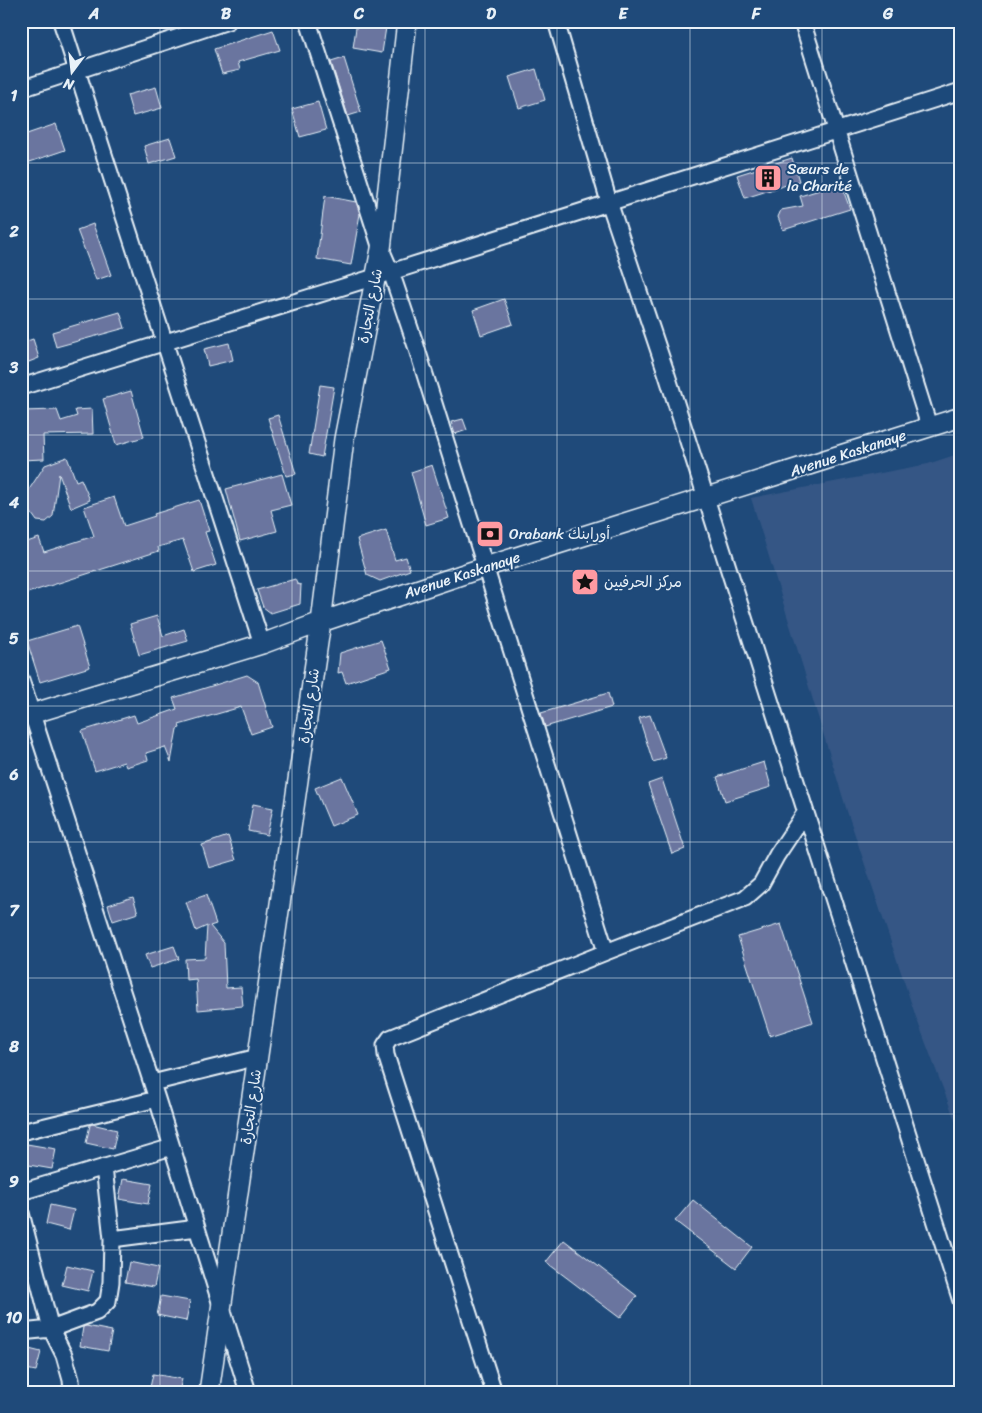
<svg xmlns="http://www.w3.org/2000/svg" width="982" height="1413" font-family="Sriracha,'Playpen Sans Arabic',sans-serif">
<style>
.built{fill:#365785}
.building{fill:#6b759f;stroke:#e8f1f8}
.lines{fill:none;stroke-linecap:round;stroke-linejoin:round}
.minor-casing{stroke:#e8f1f8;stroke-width:19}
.tertiary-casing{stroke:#e8f1f8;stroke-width:22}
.minor{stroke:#1f4a7a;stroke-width:15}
.tertiary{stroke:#1f4a7a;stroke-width:19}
.grid{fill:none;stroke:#e8f1f8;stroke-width:1;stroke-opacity:0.55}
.labels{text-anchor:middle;stroke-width:4;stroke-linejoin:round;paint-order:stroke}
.poi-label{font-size:15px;fill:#e8f1f8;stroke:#1f4a7a;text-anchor:start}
.street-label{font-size:15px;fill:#e8f1f8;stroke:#1f4a7a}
.neatline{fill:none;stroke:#e8f1f8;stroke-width:2}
.grid-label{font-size:16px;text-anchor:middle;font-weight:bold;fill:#e8f1f8}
</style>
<rect width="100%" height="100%" fill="#1f4a7a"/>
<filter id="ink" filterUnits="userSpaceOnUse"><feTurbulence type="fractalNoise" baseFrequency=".02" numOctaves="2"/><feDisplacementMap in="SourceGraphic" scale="10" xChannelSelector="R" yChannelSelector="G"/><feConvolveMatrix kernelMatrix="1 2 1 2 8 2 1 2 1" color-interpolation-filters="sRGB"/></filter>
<g filter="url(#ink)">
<path class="built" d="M961,453V1136L916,1017L847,811L751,498L928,464Z"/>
<path class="building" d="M357,21H387L382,53L353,48Z
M273,30L280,50L238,62L240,70L222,74L214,49Z
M344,58L361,112L348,116L331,62Z
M536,69L545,100L519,108L509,77Z
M156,87L162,108L133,116L127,95Z
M318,102L326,130L300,137L292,109Z
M56,124L65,150L21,165V136Z
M170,138L176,156L149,164L144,146Z
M792,158L799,181L745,198L737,175Z
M836,185L837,189L842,187L850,209L783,230L778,217L781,210L803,206L800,196Z
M325,196L356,202L360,214L351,265L317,259Z
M93,224L111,275L96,280L77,230Z
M504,299L513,324L481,335L473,310Z
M120,312L125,328L56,347L52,332Z
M33,339L39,358L21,365V343Z
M229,343L233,360L208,366L204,349Z
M320,385L334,387L322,457L309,454Z
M131,391L144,437L116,445L103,399Z
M92,409L93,434L43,435L44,459L21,460V411L57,410L61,421L77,416L75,410Z
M278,415L296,474L286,476L268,418Z
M463,419L467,430L455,434L451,422Z
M67,457L76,481L81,479L90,500L71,508L59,474L53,516L46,522L37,521L29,510L21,513V502L45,465Z
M432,465L449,518L426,525L411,472Z
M282,474L291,505L271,510L277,531L240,541L226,489Z
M114,497L124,526L155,516L154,514L199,500L209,531L205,532L216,565L194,572L183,540L158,547L159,551L21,595V544L39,538L44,552L94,536L84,507Z
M386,530L395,560L406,557L410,570L380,581L367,575L357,539Z
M295,579L297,584L301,585L300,604L271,613L263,607L257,590Z
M157,616L163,636L184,629L188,641L139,655L130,624Z
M77,626L90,667L40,682L27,641Z
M381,640L391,668L346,683L342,672L338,673L340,653Z
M247,675L258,682L272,727L251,734L241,707L179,725L180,728L177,729L171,762L165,747L146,753L148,760L126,767L124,762L95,771L82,731L134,715L137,723L177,709L173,698Z
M608,693L612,707L545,727L541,713Z
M650,715L666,758L653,762L639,718Z
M764,762L771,787L725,801L717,777Z
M342,777L358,815L331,826L315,788Z
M662,779L685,849L672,854L648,784Z
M253,804L273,808L267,835L248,831Z
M228,836L236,860L209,868L202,845Z
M206,895L216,924L210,926L224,943L226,988L241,987L243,1006L198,1010L196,979L186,980L185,959L205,958L207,926L196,931L186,902Z
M133,897L138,913L113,921L108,905Z
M781,924L813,1022L770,1036L738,937Z
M174,946L179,959L150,968L145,955Z
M92,1124L117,1130L113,1149L86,1143L90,1125Z
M27,1144L56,1149L52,1169L23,1164Z
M123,1179L152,1184L148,1204L119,1199Z
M693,1200L752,1247L736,1268L675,1221Z
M50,1205L74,1210L69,1230L46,1224Z
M564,1240L637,1296L620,1318L546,1262Z
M129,1262L158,1268L154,1287L125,1282Z
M67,1265L93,1271L88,1291L62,1285Z
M161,1296L190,1301L186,1321L157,1315Z
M86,1326L112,1331L108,1351L80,1346L83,1327Z
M21,1347L41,1352L36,1371L21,1368Z
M153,1374L182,1379L179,1392H149Z"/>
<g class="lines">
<defs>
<path id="minor" d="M61,21L262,644
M308,21L381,249L391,272L416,346L606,952
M556,21L609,202L667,375L961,1301
M802,21L929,426
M21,89L228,21
M21,387L391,272L961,91
M21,680L157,1099L248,1392
M152,1083L258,1057
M21,1132L157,1099
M21,1192L172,1147
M21,1213L51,1329L64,1355L71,1380L72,1392
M112,1239L197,1228
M21,1332L51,1329L97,1312L108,1301L111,1282L112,1239L104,1167
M494,1392L386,1055L385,1045L390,1038L606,952L745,898L761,884L777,855L805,813"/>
<path id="tertiary" d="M21,717L262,644L321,622L485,567L961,417
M209,1392L321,622L344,439L381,249L407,21"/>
</defs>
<use href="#minor" class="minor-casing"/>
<use href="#tertiary" class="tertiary-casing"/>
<use href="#minor" class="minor"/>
<use href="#tertiary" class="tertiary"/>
</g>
</g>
<path class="grid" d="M160,21V1392M292,21V1392M425,21V1392M557,21V1392M690,21V1392M822,21V1392M21,163H961M21,299H961M21,435H961M21,571H961M21,706H961M21,842H961M21,978H961M21,1114H961M21,1250H961"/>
<defs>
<symbol id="building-square" viewBox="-11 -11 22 22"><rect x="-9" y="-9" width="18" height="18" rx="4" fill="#ff9aa2" stroke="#1f4a7a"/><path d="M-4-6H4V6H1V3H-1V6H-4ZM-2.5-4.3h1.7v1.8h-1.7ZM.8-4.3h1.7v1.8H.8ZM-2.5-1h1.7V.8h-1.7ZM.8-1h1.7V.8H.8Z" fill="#111"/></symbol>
<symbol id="bank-square" viewBox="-11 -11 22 22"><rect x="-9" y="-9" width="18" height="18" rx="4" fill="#ff9aa2" stroke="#1f4a7a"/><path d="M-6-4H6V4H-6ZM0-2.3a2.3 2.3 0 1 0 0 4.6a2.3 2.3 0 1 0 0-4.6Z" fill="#111"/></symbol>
<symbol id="sight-square" viewBox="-11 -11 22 22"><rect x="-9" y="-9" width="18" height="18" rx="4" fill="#ff9aa2" stroke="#1f4a7a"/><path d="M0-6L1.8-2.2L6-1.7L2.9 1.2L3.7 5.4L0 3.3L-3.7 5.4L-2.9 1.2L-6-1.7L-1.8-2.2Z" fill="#111"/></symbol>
</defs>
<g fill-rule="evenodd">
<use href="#building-square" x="752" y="162" width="32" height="32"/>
<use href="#bank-square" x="474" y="518" width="32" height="32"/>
<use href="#sight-square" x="569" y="566" width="32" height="32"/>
</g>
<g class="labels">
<g class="poi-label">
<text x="787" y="174">Sœurs de<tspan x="787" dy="17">la Charité</tspan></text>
<text x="509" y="539">Orabank أورابنك</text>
<text x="604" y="587">مركز الحرفيين</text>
</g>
<g class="street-label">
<text transform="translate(370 306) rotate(-79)" y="5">شارع التجارة</text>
<text transform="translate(848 453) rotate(-18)" y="5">Avenue Kaskanaye</text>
<text transform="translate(462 575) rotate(-18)" y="5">Avenue Kaskanaye</text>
<text transform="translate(309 706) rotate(-82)" y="5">شارع التجارة</text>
<text transform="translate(251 1107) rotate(-82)" y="5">شارع التجارة</text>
</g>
</g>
<rect width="982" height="1413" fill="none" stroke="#1f4a7a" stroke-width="55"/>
<g transform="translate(72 72) rotate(195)" stroke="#1f4a7a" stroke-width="4" paint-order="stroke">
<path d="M0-4L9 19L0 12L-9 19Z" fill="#e8f1f8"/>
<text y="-8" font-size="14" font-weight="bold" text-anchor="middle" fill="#e8f1f8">N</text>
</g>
<rect x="28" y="28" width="926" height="1358" class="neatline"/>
<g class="grid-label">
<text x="94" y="19">A</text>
<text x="226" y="19">B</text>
<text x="359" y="19">C</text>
<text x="491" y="19">D</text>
<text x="623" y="19">E</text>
<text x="756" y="19">F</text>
<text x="888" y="19">G</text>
<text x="14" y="101">1</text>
<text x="14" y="237">2</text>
<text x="14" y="373">3</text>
<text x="14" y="508">4</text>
<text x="14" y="644">5</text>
<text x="14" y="780">6</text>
<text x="14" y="916">7</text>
<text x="14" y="1052">8</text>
<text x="14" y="1187">9</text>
<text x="14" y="1323">10</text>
</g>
</svg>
